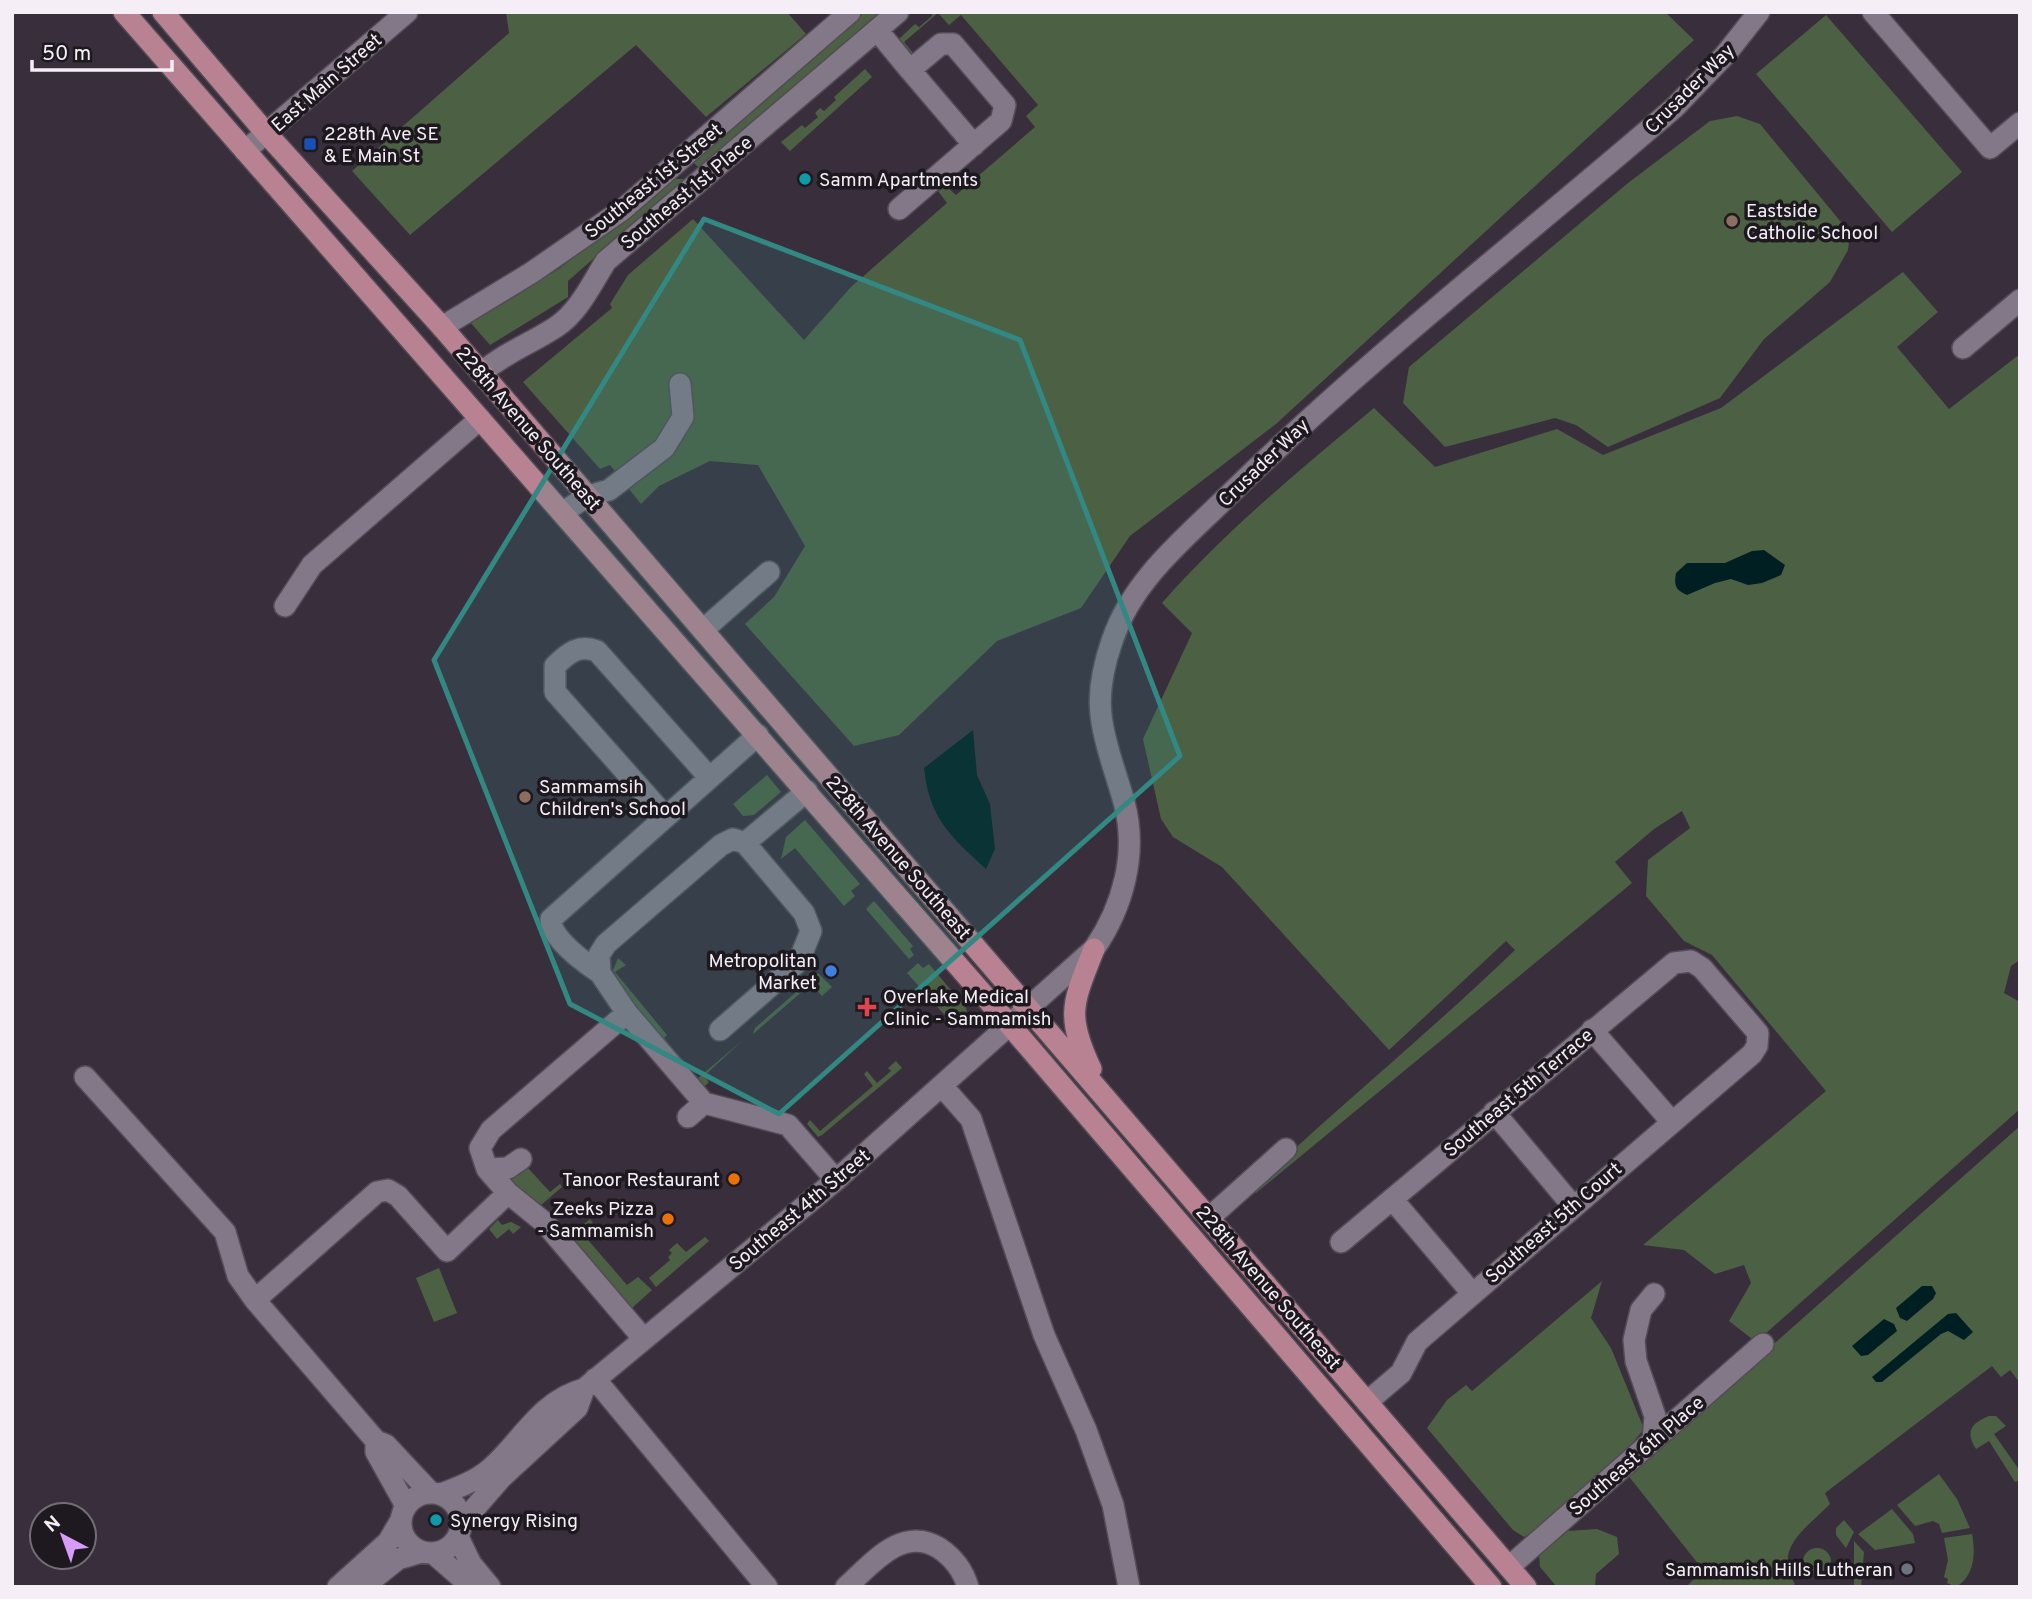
<svg xmlns="http://www.w3.org/2000/svg" width="2032" height="1599" font-family="Overpass,sans-serif">
<style>
.green{fill:#4c6044}
.water{fill:#001f23}
.lines{fill:none;stroke-linecap:round;stroke-linejoin:round}
.minor-casing{stroke:#534b56;stroke-width:24}
.major-casing{stroke:#534b56;stroke-width:24}
.minor{stroke:#837887;stroke-width:21}
.major{stroke:#b98292;stroke-width:21}
.marked{fill:#328883;fill-opacity:0.2;stroke:#328883;stroke-width:5;stroke-linejoin:round}
.transit-dot{fill:#1a4fb4;stroke:#1d191f;stroke-width:2.5}
.culture-dot{fill:#0f9aa8;stroke:#1d191f;stroke-width:2.5}
.education-dot{fill:#8d6e63;stroke:#1d191f;stroke-width:2.5}
.shop-dot{fill:#3f7fe0;stroke:#1d191f;stroke-width:2.5}
.health-dot{fill:#e0444e;stroke:#1d191f;stroke-width:2.5}
.food-dot{fill:#e8710a;stroke:#1d191f;stroke-width:2.5}
.worship-dot{fill:#6b7280;stroke:#1d191f;stroke-width:2.5}
.labels{text-anchor:middle;stroke-width:7;stroke-linejoin:round;paint-order:stroke}
.street-label{font-size:19px;fill:#f5eef7;stroke:#1d191f}
.poi-label{font-size:19px;fill:#f5eef7;stroke:#1d191f;text-anchor:start}
</style>
<rect width="100%" height="100%" fill="#392f3c"/>
<path class="green" d="M506,12H787L806,34L706,117L636,45L410,235L352,171L509,33Z
M858,12H880L699,168L691,160Z
M931,12H1665L1694,40L1276,424L1130,536L1081,608L997,641L899,735L854,746L745,624L774,597L805,546L758,465L710,461L659,486L641,504L610,465L600,469L523,382L612,308L610,304L628,275L693,219L804,340L851,287L947,203L938,191L945,185L956,195L1035,127L1026,116L1038,105L961,15L949,25L938,13L904,42L914,54L912,56L899,39L915,24L919,27L932,16Z
M1826,15L1962,172L1892,232L1756,74Z
M865,69L872,77L790,151L781,142L802,125L805,128L818,117L815,113L820,108L824,111L836,100L834,97Z
M1737,116L1760,124L1850,233L1848,250L1830,282L1764,339L1720,398L1608,447L1576,425L1555,418L1445,447L1403,403L1409,367L1628,183L1710,121Z
M674,179H684L568,281V297L490,345L470,322L560,268Z
M1903,272L1938,312L1897,347L1949,409L2020,354V960L2011,966L2004,993L2020,1002V1109L1756,1342L1729,1321L1751,1283L1744,1265L1715,1274L1684,1250L1643,1245L1826,1091L1712,955L1684,941L1646,896L1648,860L1690,828L1682,811L1654,829L1615,862L1632,883L1256,1193L1252,1188C1338,1107 1430,1032 1515,950L1506,941L1389,1050L1222,867L1173,837L1161,819L1143,739L1192,633L1162,603C1225,531 1301,469 1374,408L1435,467L1557,429L1603,455L1721,408Z
M767,775L781,792L754,815L743,816L733,804Z
M805,820L860,884L851,891L855,896L844,906L795,848L781,859L786,837Z
M874,901L913,946L910,949L914,955L909,959L866,909Z
M618,958L626,965L615,972L667,1035L663,1039L634,1006L613,970Z
M918,963L923,968L929,964L966,1008L969,1019L964,1025L949,1029V1020L907,973Z
M818,973L832,987L822,996L811,984L753,1034L755,1028Z
M743,1040L704,1076L709,1082L704,1087L697,1079Z
M896,1061L902,1068L822,1135L818,1137L807,1124L810,1120L820,1131L873,1086L864,1074L867,1071L877,1083L891,1071L888,1068Z
M2020,1126V1383L2010,1370L2001,1377L1992,1366L1825,1493L1830,1504C1807,1528 1772,1548 1795,1584L1791,1587H1686L1703,1570L1627,1474Z
M528,1168L550,1192L560,1184L562,1187L541,1205L510,1182L509,1176L519,1175Z
M590,1219L593,1223L582,1233L627,1285L638,1277L652,1290L631,1309L575,1243L576,1231Z
M498,1220L502,1225L511,1222L521,1227L513,1234L509,1229L497,1239L489,1229Z
M705,1237L709,1241L656,1287L649,1278L670,1260L668,1257L672,1253L669,1250L677,1243L686,1252Z
M439,1268L457,1313L434,1322L416,1278Z
M1602,1281L1591,1318L1611,1348L1644,1429C1611,1470 1570,1510 1524,1537L1513,1530L1427,1428L1447,1400L1466,1385L1472,1391Z
M1989,1416H1996L2006,1426L1994,1434L2020,1471V1480L2015,1482L1989,1441L1976,1449C1965,1432 1971,1423 1989,1416Z
M1939,1474L1957,1499L1970,1528L1942,1533L1939,1524L1933,1521L1915,1526L1897,1505Z
M1892,1509L1913,1534L1915,1543L1875,1550L1858,1534Z
M1844,1520L1854,1532L1846,1548L1836,1535V1528Z
M1597,1529L1617,1537L1619,1554L1596,1574L1595,1587H1557L1540,1567L1539,1555L1568,1531Z
M1972,1534C1976,1555 1974,1576 1956,1587L1947,1583L1948,1579L1944,1577L1948,1560L1944,1538Z
M1854,1541L1864,1552L1861,1587H1854Z
M1803 1562a14 14 0 1 1 28 0a14 14 0 1 1-28 0Z"/>
<path class="water" d="M1764,550L1785,565L1781,575L1762,583L1748,585L1731,579L1715,583L1687,595C1675,590 1674,585 1676,573L1687,563H1725L1752,551Z
M973,730L977,775L990,804L995,849L986,869C951,837 929,818 924,768Z
M1922,1286H1932L1936,1293L1933,1299L1907,1321L1900,1318L1896,1308Z
M1956,1313L1973,1332L1964,1340L1948,1331L1941,1334L1882,1382H1876L1872,1377L1948,1314Z
M1884,1319L1894,1324L1897,1331L1868,1355L1861,1356L1852,1346Z"/>
<g class="lines">
<defs>
<path id="minor" d="M1873,12L1990,148L2020,123
M877,30L910,70L941,44H953L1005,105L1001,121L899,209
M910,70L974,145
M245,151L407,12
M442,327L531,273L622,210L850,12
M1963,348L2020,300
M481,373C506,352 530,344 556,327C579,312 592,283 606,261L898,12
M563,512L588,496L609,490L664,448L683,417L680,384
M285,606L312,565L480,419
M703,630L769,572
M664,815L555,692V666C568,653 579,644 597,651L708,776
M745,843L807,791
M600,973C585,963 550,938 551,919L758,735
M720,1030L799,961L811,931L804,913L745,843L733,839L721,845L606,944L599,955L600,973L627,1013L704,1103L788,1125L836,1180
M1592,1030L1671,1121
M85,1077L225,1232L238,1276L255,1300L376,1441L386,1445L430,1492
M942,1086L971,1119L1044,1335L1086,1430L1113,1505L1129,1587
M1494,1112L1572,1205
M688,1117L704,1103
M487,1169L508,1168L521,1159
M508,1193L545,1223L643,1338
M1392,1199L1472,1293
M1209,1218L1286,1149
M1341,1242L1674,963L1691,961L1702,968L1758,1033L1757,1046L1752,1054L1425,1335L1417,1342L1401,1373L1367,1402
M255,1300L377,1192L388,1190L398,1196L447,1251L508,1193L487,1169L480,1148L491,1130L627,1013
M595,1379L767,1587
M376,1441V1452L406,1506
M1653,1441L1655,1416L1636,1361L1634,1340L1641,1310L1654,1294
M401 1523a30 30 0 1 1 60 0a30 30 0 1 1-60 0Z
M441,1494C457,1488 476,1481 490,1469C522,1441 540,1401 584,1389L836,1180L1094,949C1123,907 1138,853 1124,802C1117,776 1106,749 1102,722C1097,695 1103,667 1112,641C1133,578 1187,537 1232,492C1372,355 1527,235 1675,107L1725,55L1759,12
M461,1524L501,1478L577,1408L584,1389
M458,1537L471,1564L490,1587
M433,1553L472,1587
M1509,1567L1763,1344
M338,1587L388,1542L401,1520
M363,1587L398,1559L422,1552
M846,1587C872,1564 902,1525 939,1548C954,1558 963,1570 968,1587"/>
<path id="major" d="M124,12L1009,1024L1491,1587
M163,12L266,133L442,327L1526,1587
M1091,1069C1065,1014 1073,1003 1094,949"/>
</defs>
<use href="#minor" class="minor-casing"/>
<use href="#major" class="major-casing"/>
<use href="#minor" class="minor"/>
<use href="#major" class="major"/>
</g>
<path class="marked" d="M704,219L1020,340L1180,756L779,1114L570,1004L434,660Z"/>
<rect class="transit-dot" x="303" y="137" width="14" height="14" rx="3.5"/>
<g class="culture-dot">
<circle cx="805" cy="179" r="7"/>
<circle cx="436" cy="1520" r="7"/>
</g>
<g class="education-dot">
<circle cx="1732" cy="221" r="7"/>
<circle cx="525" cy="797" r="7"/>
</g>
<circle class="shop-dot" cx="831" cy="971" r="7"/>
<path class="health-dot" d="M863.5 996.5h7v7h7v7h-7v7h-7v-7h-7v-7h7z"/>
<g class="food-dot">
<circle cx="734" cy="1179" r="7"/>
<circle cx="668" cy="1219" r="7"/>
</g>
<circle class="worship-dot" cx="1907" cy="1569" r="7"/>
<g class="labels">
<g class="street-label">
<text transform="translate(326 82) rotate(-41)" y="7">East Main Street</text>
<text transform="translate(1689 88) rotate(-45)" y="7">Crusader Way</text>
<text transform="translate(653 180) rotate(-39)" y="7">Southeast 1st Street</text>
<text transform="translate(686 192) rotate(-40)" y="7">Southeast 1st Place</text>
<text transform="translate(529 428) rotate(49)" y="7">228th Avenue Southeast</text>
<text transform="translate(1263 462) rotate(-44)" y="7">Crusader Way</text>
<text transform="translate(899 857) rotate(49)" y="7">228th Avenue Southeast</text>
<text transform="translate(1518 1092) rotate(-40)" y="7">Southeast 5th Terrace</text>
<text transform="translate(799 1209) rotate(-40)" y="7">Southeast 4th Street</text>
<text transform="translate(1553 1222) rotate(-41)" y="7">Southeast 5th Court</text>
<text transform="translate(1269 1287) rotate(49)" y="7">228th Avenue Southeast</text>
<text transform="translate(1636 1455) rotate(-41)" y="7">Southeast 6th Place</text>
</g>
<g class="poi-label">
<text x="324" y="140">228th Ave SE<tspan x="324" dy="22">&amp; E Main St</tspan></text>
<text x="819" y="186">Samm Apartments</text>
<text x="1746" y="217">Eastside<tspan x="1746" dy="22">Catholic School</tspan></text>
<text x="539" y="793">Sammamsih<tspan x="539" dy="22">Children's School</tspan></text>
<text x="817" y="967" text-anchor="end">Metropolitan<tspan x="817" dy="22">Market</tspan></text>
<text x="883" y="1003">Overlake Medical<tspan x="883" dy="22">Clinic - Sammamish</tspan></text>
<text x="720" y="1186" text-anchor="end">Tanoor Restaurant</text>
<text x="654" y="1215" text-anchor="end">Zeeks Pizza<tspan x="654" dy="22">- Sammamish</tspan></text>
<text x="450" y="1527">Synergy Rising</text>
<text x="1893" y="1576" text-anchor="end">Sammamish Hills Lutheran</text>
</g>
</g>
<rect width="2032" height="1599" fill="none" stroke="#f5eef7" stroke-width="28"/>
<g transform="translate(63 1536) rotate(319)"><circle r="33" fill="#1d191f" stroke="#736e75" stroke-width="2"/>
<path d="M0-5L12 26L0 18L-12 26Z" fill="#d79bf9"/>
<text y="-10" font-size="19" font-weight="bold" text-anchor="middle" fill="#f5eef7">N</text>
</g>
<path d="M32 60v10h140v-10" fill="none" stroke="#f5eef7" stroke-width="3.5"/>
<text x="42" y="60" font-size="21" fill="#f5eef7" stroke="#1d191f" stroke-width="5" paint-order="stroke">50 m</text>
</svg>
